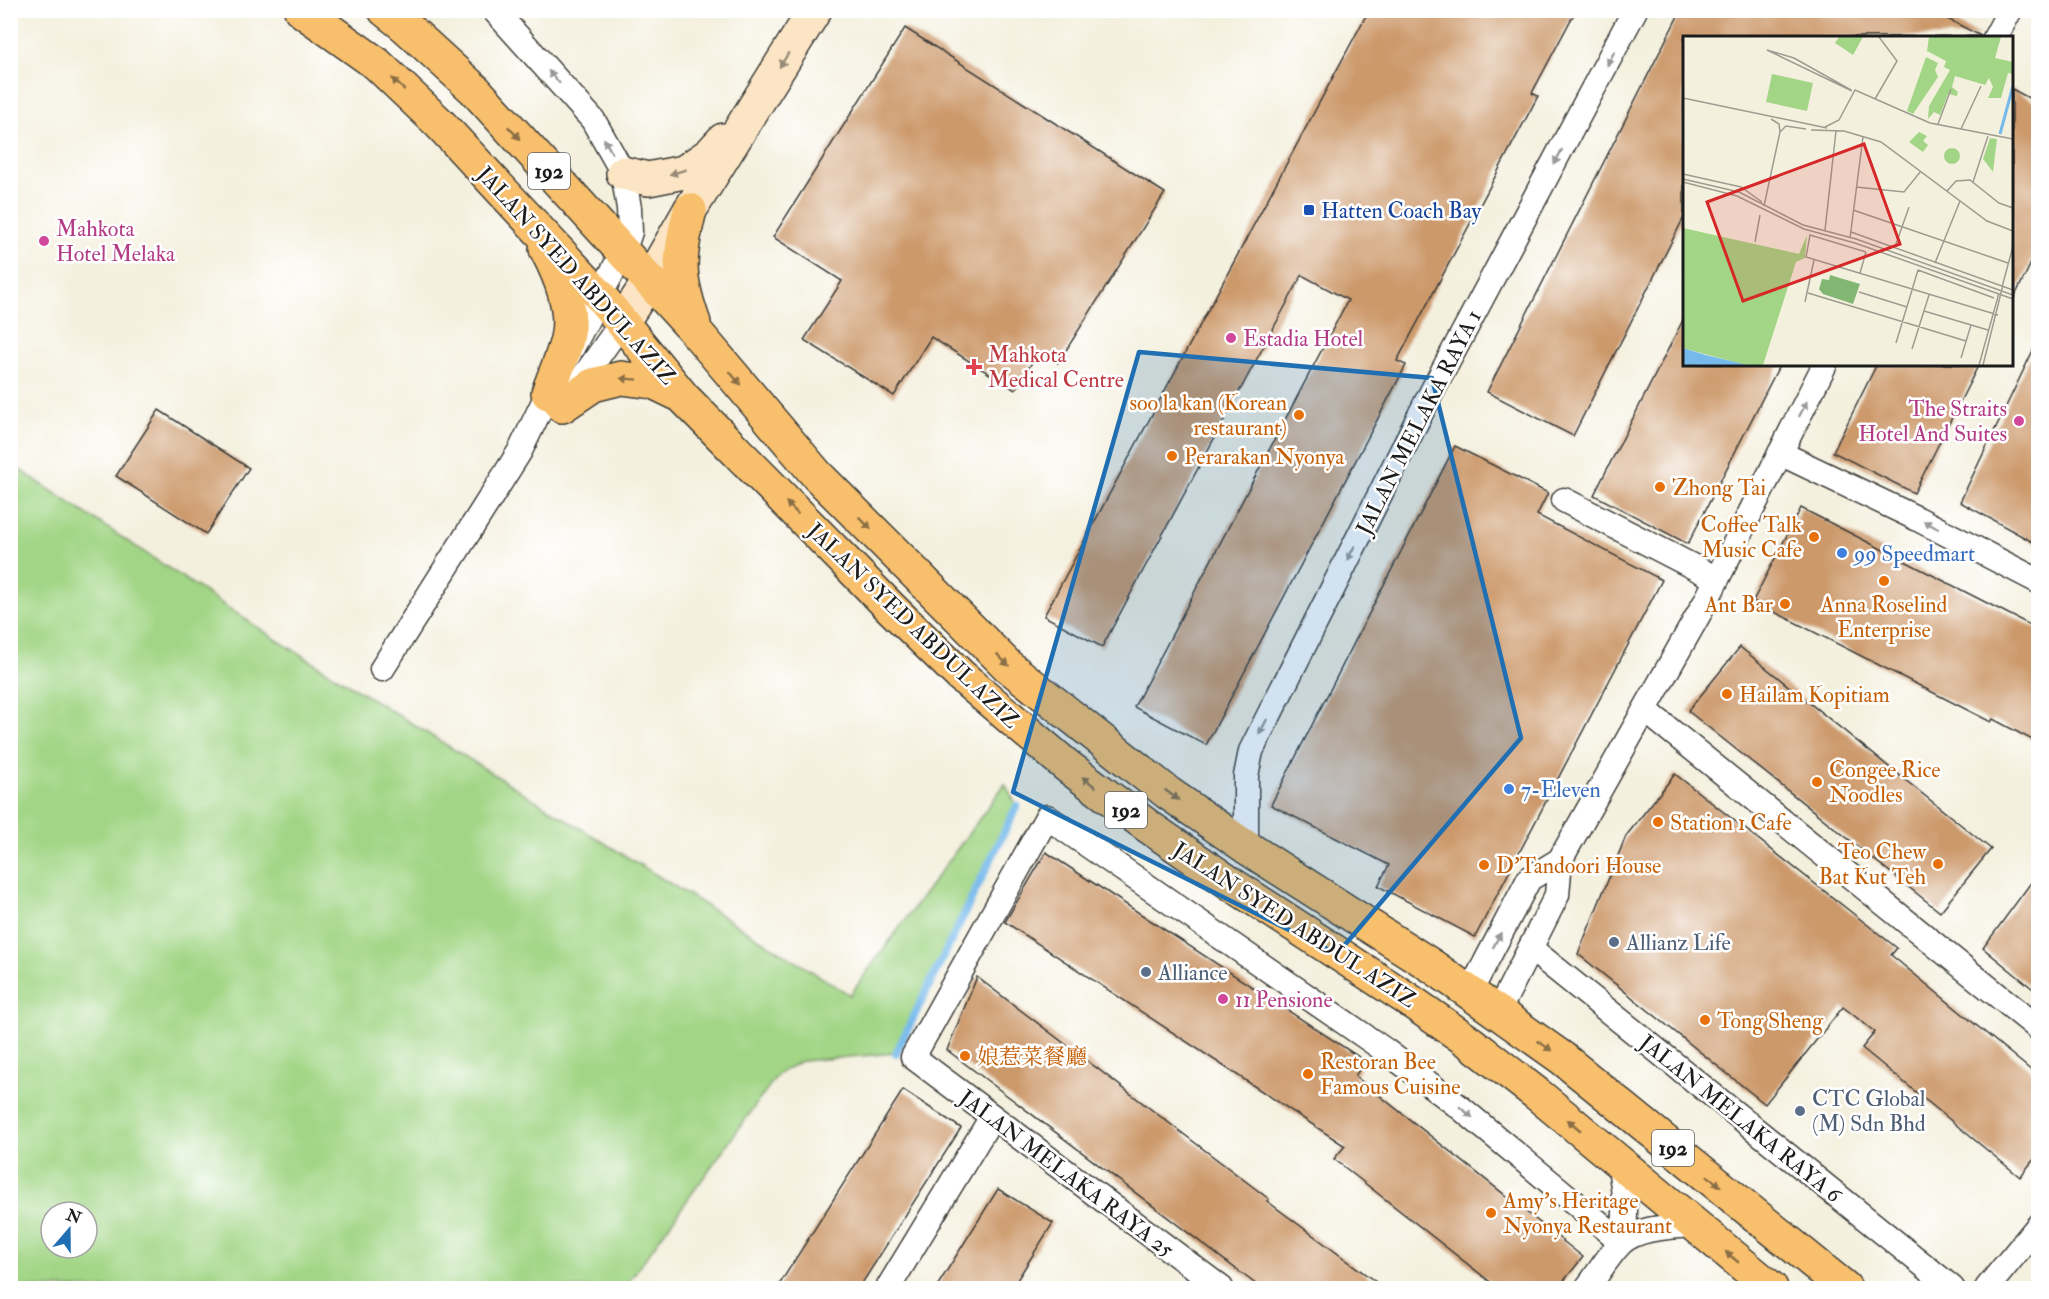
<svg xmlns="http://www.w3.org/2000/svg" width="2049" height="1299" font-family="'IM FELL Double Pica','Noto Serif SC',serif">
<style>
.green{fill:#a2d686;stroke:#5f7951;stroke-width:1.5;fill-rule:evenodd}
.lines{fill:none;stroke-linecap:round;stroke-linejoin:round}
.stream{stroke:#76baec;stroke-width:8}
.building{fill:#cc996b}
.street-casing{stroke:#3c3c39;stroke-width:27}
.secondary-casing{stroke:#3c3c39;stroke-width:36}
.primary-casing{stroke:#3c3c39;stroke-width:36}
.street{stroke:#fff;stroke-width:24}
.secondary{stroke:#fce5c4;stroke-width:33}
.primary{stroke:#f8bf6c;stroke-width:33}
.oneway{fill:#999}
.oneway2{fill:#978b78}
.oneway3{fill:#8a6e44}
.marked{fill:#1f6fb2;fill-opacity:0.2;stroke:#1f6fb2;stroke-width:4.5;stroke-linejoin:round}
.transit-dot{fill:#1a4fb4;stroke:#fff;stroke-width:2}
.hotel-dot{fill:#d1479c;stroke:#fff;stroke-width:2}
.health-dot{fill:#e0444e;stroke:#fff;stroke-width:2}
.food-dot{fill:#e8710a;stroke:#fff;stroke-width:2}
.shop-dot{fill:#3f7fe0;stroke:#fff;stroke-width:2}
.service-dot{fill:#5c6f8a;stroke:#fff;stroke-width:2}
.labels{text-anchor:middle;stroke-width:5;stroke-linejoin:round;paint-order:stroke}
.shield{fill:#fff;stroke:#606060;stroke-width:1.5}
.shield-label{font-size:21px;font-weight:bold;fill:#1c1c1c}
.transit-label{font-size:22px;fill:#164399;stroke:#fff;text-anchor:start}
.hotel-label{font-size:22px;fill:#b23c85;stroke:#fff;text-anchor:start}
.street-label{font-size:22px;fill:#1c1c1c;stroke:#fff}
.health-label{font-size:22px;fill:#be3a42;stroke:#fff;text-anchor:start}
.food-label{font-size:22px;fill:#c56008;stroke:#fff;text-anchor:start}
.shop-label{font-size:22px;fill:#366cbe;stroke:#fff;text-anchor:start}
.service-label{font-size:22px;fill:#4e5e75;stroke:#fff;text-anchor:start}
.inset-river{fill:none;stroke:#76baec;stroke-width:3}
.inset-road{fill:none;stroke:#9e9b90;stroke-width:1.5}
.view{fill:#d62828;fill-opacity:0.15;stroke:#d62828;stroke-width:3}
.inset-edge{fill:none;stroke:#1c1c1c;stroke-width:3}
</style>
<rect width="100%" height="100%" fill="#fff"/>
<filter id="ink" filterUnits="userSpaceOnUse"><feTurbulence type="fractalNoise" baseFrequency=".0167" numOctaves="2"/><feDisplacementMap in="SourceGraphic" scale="12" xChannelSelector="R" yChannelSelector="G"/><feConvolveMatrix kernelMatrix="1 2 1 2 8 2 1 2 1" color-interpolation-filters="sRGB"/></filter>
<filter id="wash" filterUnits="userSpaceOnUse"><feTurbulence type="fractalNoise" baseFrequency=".008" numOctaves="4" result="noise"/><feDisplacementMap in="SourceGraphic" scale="24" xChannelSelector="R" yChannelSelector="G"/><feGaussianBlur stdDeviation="1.35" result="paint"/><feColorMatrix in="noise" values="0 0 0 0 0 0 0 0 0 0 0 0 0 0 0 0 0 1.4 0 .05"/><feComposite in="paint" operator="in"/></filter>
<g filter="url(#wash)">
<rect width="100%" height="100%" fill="#f4f0de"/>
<path class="green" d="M11,464L277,640L850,995L1005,784L1017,806L896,1053L801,1061L778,1074L624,1288H11ZM51,1212H87V1248H51Z"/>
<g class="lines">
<path class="stream" d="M896,1053L1017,806"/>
</g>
<g id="blocks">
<path class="building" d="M1369,10H1576L1532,93L1538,96L1397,361L1406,365L1206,745L1134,707L1348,300L1302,275L1102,647L1044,616Z
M1681,10H1930L1981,36L1684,38V217L1573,436L1487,392Z
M905,28L1165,193L1058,363L1039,351L1015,390L931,337L894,396L804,340L842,281L773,237Z
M2012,89L2038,103V249L2012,302Z
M1684,318V364H1780L1688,544L1594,495Z
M2038,340V545L1960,502Z
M1877,364H1979L1914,493L1833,452Z
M159,410L249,468L206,534L116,476Z
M1455,446L1548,493L1537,515L1662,580L1475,937L1378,886L1389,865L1271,805Z
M1801,508L2038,629V743L1993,719L1991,722L1753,601Z
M1740,647L1991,849L1940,912L1688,711Z
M1675,774L1897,948L1891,955L2038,1076V1154L2020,1177L1862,1048L1875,1032L1843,1007L1765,1104L1578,954L1626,836Z
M1046,852L1365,1061L1355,1076L1583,1257L1558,1288H1498L1334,1159L1345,1146L1005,922Z
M2038,873V993L1983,948Z
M977,977L1269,1199L1267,1201L1384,1288H1261L947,1050Z
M903,1090L961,1128L859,1288H777Z
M998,1189L1053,1223L1012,1288H936Z"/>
</g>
</g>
<g filter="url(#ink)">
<use href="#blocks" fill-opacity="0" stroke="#3c3c39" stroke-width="1.5"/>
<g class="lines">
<defs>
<path id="street" d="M1995,38L2010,10
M570,396L623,321
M1780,453L1918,519L2038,581
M1564,500L1717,579
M382,669L520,451L548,393L623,252L630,232L629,208L623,173L593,120L494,10
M1645,710L2038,1028
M1246,847V776L1251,751L1428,399L1635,10
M1530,948L1952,1288
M1470,992L1529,879L1560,860
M1498,1012L1557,895L1560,860L1705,603L1825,364
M1619,1162C1624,1190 1628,1214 1622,1242
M888,1288L992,1117
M1221,1288L913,1057L1047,817L1386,1051L1462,1109L1622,1242
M1587,1288C1598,1274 1608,1256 1621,1243C1638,1227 1671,1227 1693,1225
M1987,1288L2038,1226"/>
<path id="secondary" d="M623,173L648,179L684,172L710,154L723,140
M623,321L650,280L690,210L815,10"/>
<path id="primary" d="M301,10L377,64L440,124L600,296L683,397L890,607L960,675L1067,766L1149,827L1230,883L1406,998L1471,1043L1537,1094L1771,1288
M385,10L405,26L475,90L697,333L817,475L1008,666L1168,793L1246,847L1432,966L1562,1058L1845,1288
M690,210C678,259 677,275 694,323
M546,249C560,276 574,308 567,339C563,357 554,375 548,393
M562,406L593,385L621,378L653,382L682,396"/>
</defs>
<use href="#street" class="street-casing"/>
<use href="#secondary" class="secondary-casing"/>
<use href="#primary" class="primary-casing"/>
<use href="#street" class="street"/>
<use href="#secondary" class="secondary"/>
<use href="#primary" class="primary"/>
</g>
<defs><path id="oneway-solid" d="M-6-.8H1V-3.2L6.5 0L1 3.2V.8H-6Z" transform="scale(1.5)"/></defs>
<g class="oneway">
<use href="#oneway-solid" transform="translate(1611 58) rotate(117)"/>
<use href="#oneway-solid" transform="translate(554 77) rotate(-132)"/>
<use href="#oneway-solid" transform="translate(608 146) rotate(-119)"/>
<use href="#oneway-solid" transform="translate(1558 157) rotate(118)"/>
<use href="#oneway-solid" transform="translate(1803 409) rotate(-63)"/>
<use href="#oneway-solid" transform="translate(1931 525) rotate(-152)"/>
<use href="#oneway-solid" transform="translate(1351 553) rotate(117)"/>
<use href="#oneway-solid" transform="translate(1263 727) rotate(117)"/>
<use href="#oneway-solid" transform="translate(1497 940) rotate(-62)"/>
<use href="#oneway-solid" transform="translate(1466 1112) rotate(39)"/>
</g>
<g class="oneway2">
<use href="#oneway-solid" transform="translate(784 60) rotate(122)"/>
<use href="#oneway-solid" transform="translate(678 172) rotate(164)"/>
</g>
<g class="oneway3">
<use href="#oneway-solid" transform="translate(398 84) rotate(-137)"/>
<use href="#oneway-solid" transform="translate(514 133) rotate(47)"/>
<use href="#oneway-solid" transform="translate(735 378) rotate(50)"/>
<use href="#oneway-solid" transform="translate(629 379) rotate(-176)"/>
<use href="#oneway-solid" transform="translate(792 508) rotate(-135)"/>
<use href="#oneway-solid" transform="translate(865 523) rotate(45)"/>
<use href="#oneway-solid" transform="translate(1003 660) rotate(44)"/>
<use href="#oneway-solid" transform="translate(1089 782) rotate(-143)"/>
<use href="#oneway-solid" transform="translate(1172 795) rotate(36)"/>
<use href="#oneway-solid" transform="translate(1545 1046) rotate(35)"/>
<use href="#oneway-solid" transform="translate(1574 1125) rotate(-140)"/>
<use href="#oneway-solid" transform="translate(1714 1181) rotate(39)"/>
<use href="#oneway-solid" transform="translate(1732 1257) rotate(-140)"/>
</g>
</g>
<path class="marked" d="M1139,352L1432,378L1521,738L1337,954L1013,792Z"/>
<rect class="transit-dot" x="1303" y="204" width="12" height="12" rx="3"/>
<g class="hotel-dot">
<circle cx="44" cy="241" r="6"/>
<circle cx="1231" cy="338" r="6"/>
<circle cx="2019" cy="421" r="6"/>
<circle cx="1223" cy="999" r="6"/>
</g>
<path class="health-dot" d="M971 358h6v6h6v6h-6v6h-6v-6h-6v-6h6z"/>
<g class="food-dot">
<circle cx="1299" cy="415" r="6"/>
<circle cx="1172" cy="456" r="6"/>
<circle cx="1660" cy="487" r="6"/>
<circle cx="1814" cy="537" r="6"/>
<circle cx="1884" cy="581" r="6"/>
<circle cx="1785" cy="604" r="6"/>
<circle cx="1727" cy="694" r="6"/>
<circle cx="1817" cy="782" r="6"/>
<circle cx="1658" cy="822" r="6"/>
<circle cx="1938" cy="864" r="6"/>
<circle cx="1484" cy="865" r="6"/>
<circle cx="1705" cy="1020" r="6"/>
<circle cx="965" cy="1056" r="6"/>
<circle cx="1308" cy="1074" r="6"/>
<circle cx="1491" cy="1213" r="6"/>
</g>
<g class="shop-dot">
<circle cx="1842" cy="553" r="6"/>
<circle cx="1509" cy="789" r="6"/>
</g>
<g class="service-dot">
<circle cx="1614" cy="942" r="6"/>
<circle cx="1146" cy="972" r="6"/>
<circle cx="1800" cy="1111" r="6"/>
</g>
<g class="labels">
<g class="shield">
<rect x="528" y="153" width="42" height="36" rx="4.5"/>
<rect x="1105" y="792" width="42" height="36" rx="4.5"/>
<rect x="1652" y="1130" width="42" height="36" rx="4.5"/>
</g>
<g class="shield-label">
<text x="549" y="178">192</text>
<text x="1126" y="817">192</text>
<text x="1673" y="1155">192</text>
</g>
<g class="transit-label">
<text x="1321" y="218">Hatten Coach Bay</text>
</g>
<g class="hotel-label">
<text x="56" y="236">Mahkota<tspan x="56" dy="25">Hotel Melaka</tspan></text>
<text x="1243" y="346">Estadia Hotel</text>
<text x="2007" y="416" text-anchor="end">The Straits<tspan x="2007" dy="25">Hotel And Suites</tspan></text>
<text x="1235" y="1007">11 Pensione</text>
</g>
<g class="street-label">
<text transform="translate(577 275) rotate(48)" y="8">JALAN SYED ABDUL AZIZ</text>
<text transform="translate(1418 422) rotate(-63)" y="8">JALAN MELAKA RAYA 1</text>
<text transform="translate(914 625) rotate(44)" y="8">JALAN SYED ABDUL AZIZ</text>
<text transform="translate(1295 924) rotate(33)" y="8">JALAN SYED ABDUL AZIZ</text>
<text transform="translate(1741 1118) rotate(39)" y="8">JALAN MELAKA RAYA 6</text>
<text transform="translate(1067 1173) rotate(37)" y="8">JALAN MELAKA RAYA 25</text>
</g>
<g class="health-label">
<text x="988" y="362">Mahkota<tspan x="988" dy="25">Medical Centre</tspan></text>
</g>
<g class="food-label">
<text x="1287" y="410" text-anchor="end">soo la kan (Korean<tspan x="1287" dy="25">restaurant)</tspan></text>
<text x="1184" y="464">Perarakan Nyonya</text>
<text x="1672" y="495">Zhong Tai</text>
<text x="1802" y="532" text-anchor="end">Coffee Talk<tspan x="1802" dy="25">Music Cafe</tspan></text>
<text x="1773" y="612" text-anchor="end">Ant Bar</text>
<text x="1884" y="612" text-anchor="middle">Anna Roselind<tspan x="1884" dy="25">Enterprise</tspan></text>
<text x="1739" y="702">Hailam Kopitiam</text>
<text x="1829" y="777">Congee Rice<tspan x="1829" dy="25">Noodles</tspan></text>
<text x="1670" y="830">Station 1 Cafe</text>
<text x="1926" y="859" text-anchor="end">Teo Chew<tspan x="1926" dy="25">Bat Kut Teh</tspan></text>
<text x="1496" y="873">D’Tandoori House</text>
<text x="1717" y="1028">Tong Sheng</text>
<text x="977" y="1064">娘惹菜餐廳</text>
<text x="1320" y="1069">Restoran Bee<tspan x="1320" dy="25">Famous Cuisine</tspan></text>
<text x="1503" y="1208">Amy's Heritage<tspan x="1503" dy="25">Nyonya Restaurant</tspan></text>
</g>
<g class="shop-label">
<text x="1854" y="561">99 Speedmart</text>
<text x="1521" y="797">7-Eleven</text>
</g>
<g class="service-label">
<text x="1626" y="950">Allianz Life</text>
<text x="1158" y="980">Alliance</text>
<text x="1812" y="1106">CTC Global<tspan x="1812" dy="25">(M) Sdn Bhd</tspan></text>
</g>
</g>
<g transform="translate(1683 36)">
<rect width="330" height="330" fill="#f4f0de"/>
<path d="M156,1H180L170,19L152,7ZM246,1H318L312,22L330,26V38L325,37L318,62H305L310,51L306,42L302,49L272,40L269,51L275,56L274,60L265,58L257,79L251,76L245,83L246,70L267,34L261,31L263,25L244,15ZM243,21L255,27L252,34L255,41L230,78L224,75ZM89,38L130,47L124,75L83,66ZM236,96L244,100L240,105L245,109L240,116L226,106ZM307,102L314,103L310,136L300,123ZM261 120a8 8 0 1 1 16 0a8 8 0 1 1-16 0ZM0,192L116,218L124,199L122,222L113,226L80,329H62L0,312Z" fill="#a2d686"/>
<path d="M147,239L177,248L170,268L140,258L136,253L139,243L146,244Z" fill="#81b773"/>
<path d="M0,312L23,319L64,329H0Z" fill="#76baec"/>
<path class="inset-river" d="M317,98L330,50"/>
<path class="inset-road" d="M84,14L169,55M84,14L111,22L168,54M0,62L144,92M192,63L214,25L196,1M255,88L268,53M142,91L156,84L172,54L247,87L330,103M278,93L298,50M128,94L161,95L198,106L304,185L330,195M97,96L103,90L123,93M0,138L58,151L79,166M0,143L56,156L120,189L173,203L330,259M0,146L54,160L121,193L172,207L330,263M290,146L305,100M173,151L221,156L238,135M264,155L273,145L287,144L316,167L330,172M81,170L97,96L96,88L88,83M170,174L325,227M142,194L153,95M168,196L330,254M167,202L180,101M72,206L77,179M212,211L226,171M183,216L127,199L123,221L315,279M252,227L277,165M177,237L183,216M319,251L330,210M176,256L224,271M125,257L283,305M122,266L131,224M241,275L305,294M213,307L235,234L311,262M229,313L246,259M278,322L288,289M296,329L316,257M300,329L320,249"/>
<path class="view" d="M181,108L217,208L60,265L24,166Z"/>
<rect width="330" height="330" class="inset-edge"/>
</g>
<rect width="2049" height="1299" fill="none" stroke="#fff" stroke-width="36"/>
<g transform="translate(69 1230) rotate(20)"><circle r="28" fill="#ffffff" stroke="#a4a4a4" stroke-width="1.5"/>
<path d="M0-4.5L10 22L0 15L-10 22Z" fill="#1f6fb2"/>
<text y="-9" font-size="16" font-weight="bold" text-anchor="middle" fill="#1c1c1c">N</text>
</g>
</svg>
